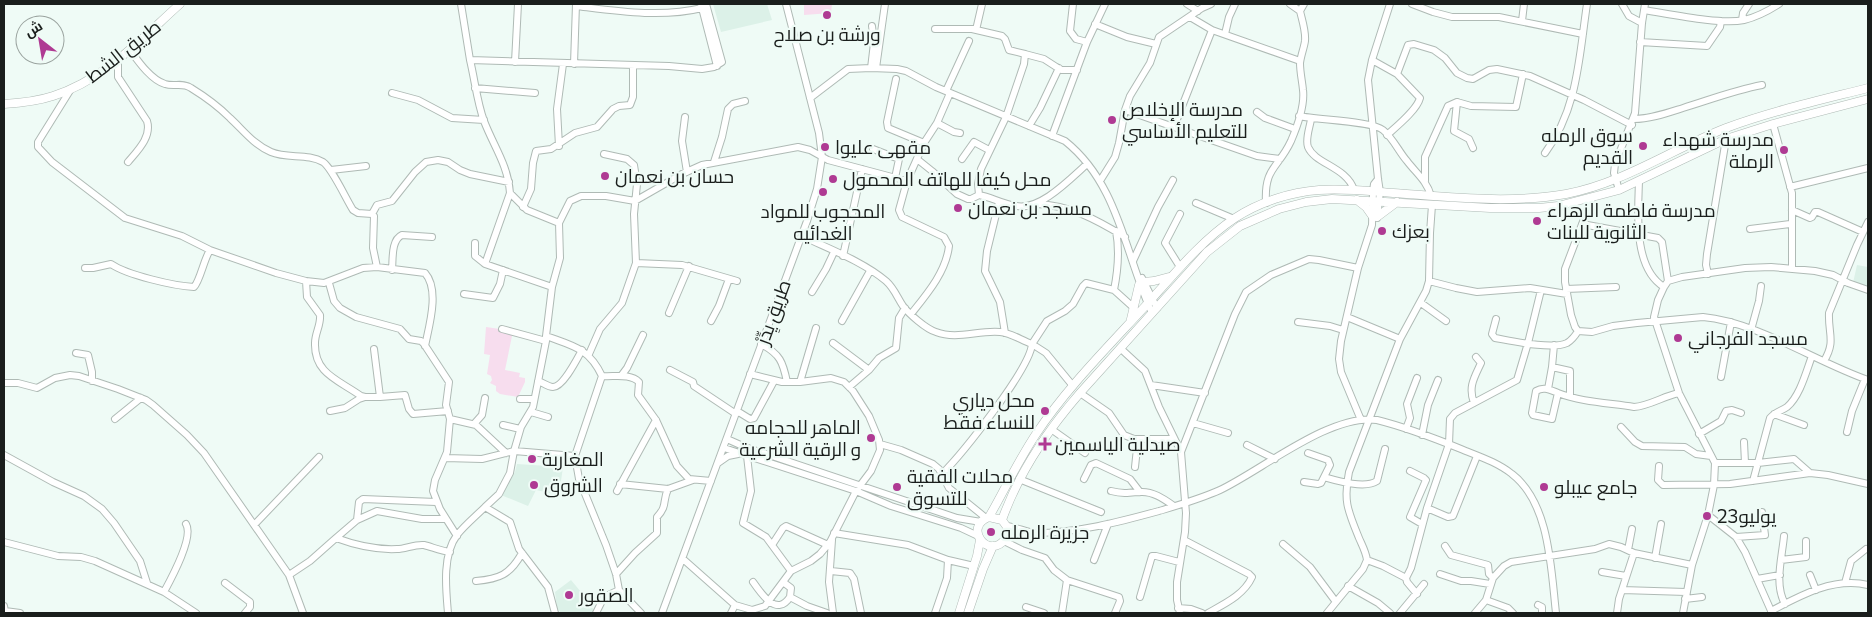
<svg xmlns="http://www.w3.org/2000/svg" width="1872" height="617" font-family="Commissioner,Cairo,sans-serif">
<style>
.built{fill:#dcf1e8}
.green{fill:#f7ddee}
.lines{fill:none;stroke-linecap:round;stroke-linejoin:round}
.minor-casing{stroke:#afbab5;stroke-width:8}
.major-casing{stroke:#afbab5;stroke-width:9}
.minor{stroke:#fff;stroke-width:6}
.major{stroke:#fff;stroke-width:8}
.poi-dot{fill:#af3a93;stroke:#effbf6;stroke-width:2}
.labels{text-anchor:middle;stroke-width:4.5;stroke-linejoin:round;paint-order:stroke}
.poi-label{font-size:19px;fill:#1a1e1c;stroke:#effbf6;text-anchor:start}
.street-label{font-size:19px;fill:#1a1e1c;stroke:#effbf6}
</style>
<rect width="100%" height="100%" fill="#effbf6"/>
<path class="built" d="M713,4H767L772,20L721,32Z
M1857,265L1868,267L1867,286L1853,283Z
M517,464L563,467L559,495L536,490L528,506L501,495L515,472Z
M571,580L586,598L595,612L594,613H561L557,608L555,592Z"/>
<path class="green" d="M804,4H832L831,13L804,15Z
M486,327L513,331L505,370L520,373L519,377L525,378V382L518,397L500,394L496,391V386L490,383L492,380L491,376L487,374L490,355L484,354Z"/>
<g class="lines">
<defs>
<path id="minor" d="M461,4L470,60L669,66L702,69L714,67L722,62L706,4
M701,4L717,66
M1073,4L1070,31L1076,39L1087,42
M1187,4L1198,11
M1412,4L1433,12L1452,17H1499L1583,34
M1622,4L1629,16L1642,23
M576,6C617,11 661,18 702,8
M1644,10C1670,14 1720,25 1744,20C1757,17 1768,11 1779,4
M1300,11L1304,4
M1742,20L1743,13L1749,4
M1522,21L1524,4
M1095,24L1127,37L1156,44
M976,30L982,4
M1212,30L1300,61
M1225,34L1229,17L1235,4
M1640,42L1707,46L1720,27L1721,21
M130,50C138,61 151,80 165,84C174,87 183,82 191,88C204,96 219,107 230,118C244,131 253,144 271,152C287,159 308,153 323,162C332,168 346,199 353,210L358,213L372,214L374,216L373,248L377,267
M1025,54L1044,59L1061,70H1077
M118,59V77L147,121C152,137 137,151 128,162
M470,60C475,81 477,102 484,121C494,147 508,165 510,193L485,264
M1372,60L1397,74L1420,98C1417,110 1397,126 1387,135
M515,62L518,4
M574,64L576,4
M871,68L874,43L872,26
M876,68L885,4
M1397,74L1408,45L1414,44L1434,50L1445,58L1457,73L1467,78L1473,79L1489,70L1497,69L1530,76L1584,100L1632,125
M896,79L887,122L888,128L924,143
M475,88L535,93
M71,89L38,142V147L52,162L125,218L182,236L210,250L276,273L306,281L324,283L363,268L377,267L425,273C440,290 429,326 425,346
M946,91L969,41
M392,93L418,100L452,118L484,120
M810,98L848,69L871,68L897,69L906,71L936,87L1065,141C1119,184 1125,255 1152,313
M1457,102L1454,131L1469,139L1473,148
M1125,110L1257,156L1280,159
M1257,112L1265,118L1295,129
M1299,116C1317,120 1372,121 1383,130C1393,138 1399,152 1407,161C1416,173 1427,181 1431,196
M685,117L682,141L687,172
M1311,119C1310,127 1305,139 1308,147C1315,164 1347,167 1354,190
M1634,119C1650,119 1667,113 1683,108C1709,100 1735,90 1762,85
M937,123L954,132L960,133
M1773,124L1792,193V269
M1029,126L1040,108L1059,68
M1174,127L1212,30L1190,17
M1052,136L1087,42L1105,4
M559,146L557,109L563,64
M873,149L899,159L895,178
M1545,153C1578,109 1579,57 1587,4
M917,159L932,171L957,194L968,199H971L979,195L978,184L981,169L1006,117L1024,64L1025,54L1009,50L1005,39L1002,36L972,29H935
M962,159L974,142L989,150
M714,162L722,137L728,109L733,104L745,101
M331,170L366,166
M1100,181L1115,157L1119,143L1125,110L1130,96L1150,63L1159,37L1202,8L1211,4
M1425,181V157L1448,106L1457,102L1471,106L1516,107L1523,74
M1639,181C1638,213 1633,268 1664,287
M1790,187L1868,168
M1619,190L1614,173L1615,164L1635,113L1642,23L1645,4
M510,193L527,210L559,223
M979,195C991,197 1002,204 1016,206C1040,211 1070,179 1087,164
M1592,198L1565,269V282L1571,315L1575,327L1578,331L1592,332L1613,326L1637,323L1703,317C1757,322 1816,362 1868,380
M999,202L987,251L985,271L1000,302L1005,333
M1196,203L1234,219
M1266,203C1264,167 1278,169 1291,141C1297,127 1305,106 1303,90C1302,80 1300,72 1300,63C1301,55 1304,48 1305,41C1306,31 1302,20 1300,11L1290,4
M1037,204C1070,205 1097,220 1125,237
M523,207L531,189L533,163L536,151L551,149L575,133L597,127L613,109L619,106L630,105L633,97V65
M1792,210L1810,218L1812,217L1815,212H1818L1863,232
M372,214L377,205L392,201L415,172L426,162L438,160L448,162L460,170L470,174L509,182
M1180,214L1165,243L1180,267
M1377,218L1380,192L1378,179L1368,80L1372,60L1390,4
M1582,224L1658,238L1662,242L1668,281
M1750,229L1790,224
M802,236C829,249 862,261 886,281C894,288 897,297 903,306C909,314 926,329 936,332C957,340 978,330 1000,332C1011,333 1021,340 1032,344C1030,369 962,454 942,474
M475,243V256L485,264L552,287
M843,256L862,169
M1133,261L1158,207L1173,180
M636,263L682,265L737,281
M85,268H93L111,264C127,275 174,286 194,287C200,281 204,259 210,250
M392,270C393,259 391,240 402,235L432,237
M1708,274L1706,265L1707,254L1726,139
M1142,278L1157,308
M306,281L307,297L320,315C321,325 315,333 315,343C314,374 339,380 361,396L365,397H380
M1429,281L1456,288L1477,292L1530,288L1567,294
M329,283L334,301L340,308L356,317L400,329L409,339L421,341L424,344L449,382L446,405L450,419
M1566,289L1616,287
M1114,290C1118,270 1120,252 1116,231
M812,292L826,269L834,252
M464,294L493,298L500,284L503,270
M1421,303L1446,321
M669,313L689,266
M911,314C927,294 946,272 949,246L944,237L902,217L899,210L907,181L924,143L937,123L950,93
M1347,317L1400,339
M1496,319L1492,334L1495,338C1512,341 1552,350 1567,343C1572,340 1575,336 1578,331
M711,321L719,306L729,279
M842,321L870,271
M1298,322L1330,326L1343,330
M502,329L546,341
M1751,330L1759,301L1761,286
M546,336V341L533,407L521,427L514,451L510,473L499,494L485,507L510,522L519,549L548,587L555,613
M833,343L869,370
M761,344C780,354 783,362 787,382
M1554,345L1552,367L1570,371V396
M1120,348L1145,371L1159,407L1181,452L1186,513L1185,532L1177,582V600L1180,613
M374,349L380,397L405,395L409,409L413,414L448,411
M76,353L88,355L92,372V381
M589,354L600,329L622,303L636,263L634,214L637,184L634,165L627,159L604,154
M1824,361C1836,341 1828,334 1829,313L1857,245L1868,222
M670,370L693,382L694,386L736,414
M621,376L627,368L643,335
M1721,377L1731,322
M538,381C542,382 548,387 553,387C563,387 577,359 582,350
M800,382L816,328
M4,383H18L37,388L55,378L70,375L79,376L118,389L146,400L153,405L187,435L204,453L289,575
M1151,385L1205,393
M1073,386L1046,353L1032,344L1047,321L1065,311L1073,304L1083,286L1086,283L1114,290L1134,308
M849,387L869,370L879,358L896,348L899,318L905,308
M1548,389L1552,367
M1080,393L1109,413L1124,435L1134,439H1174
M1558,393L1552,419L1533,415L1532,413L1536,391C1544,386 1550,390 1558,393C1581,402 1609,403 1634,407C1649,406 1664,396 1679,393
M520,399H534
M1474,403C1468,387 1474,378 1481,363L1476,357
M330,411L345,408L359,399L365,397
M737,411L750,419L754,418L774,381
M531,412L548,417
M1774,414L1804,425
M115,419L141,398
M1361,420L1341,372L1339,359L1341,341L1358,268L1372,225L1373,191L1374,184L1378,179
M1193,423L1228,433
M474,424L482,415L485,398
M503,425L520,429
M1621,427L1635,442L1642,446L1685,447L1696,454L1711,456
M1051,429L1085,453
M1406,429L1410,418L1407,404L1417,378
M1847,432L1852,411L1865,379
M1699,434L1721,421L1726,411L1732,410L1741,413
M1422,435L1428,405L1438,380
M727,439L745,447L957,518L981,522
M1744,442L1745,463
M880,444L901,450L933,464L939,469L949,488L986,518
M1247,445L1275,459
M724,448L856,491L891,506L961,528L978,536
M1181,452L1235,314L1246,292L1271,275L1309,259L1319,260L1358,268
M4,455L53,482L84,496L102,509L114,523L140,561L147,583
M575,456L579,479L606,545L616,574L619,590L641,613
M747,456L751,491L743,523L766,537L791,571
M445,458L482,459L514,451L575,456L602,376
M718,463L728,456L738,454
M1715,463H1758L1794,459L1810,473
M1659,466L1658,480L1663,485L1730,484L1810,473L1828,475L1868,484
M1135,467L1138,439
M1410,471L1424,478L1426,480L1410,517L1422,524
M1324,477C1338,481 1365,489 1377,481L1385,449
M1019,479L1101,512
M1084,479L1091,465L1096,463L1130,479L1140,492
M711,481L689,479L677,466L656,420L638,395L639,382C630,373 614,377 602,376C589,348 573,346 546,336L552,287L560,258L559,223L570,201L581,196H606L635,201L682,174L702,165L798,147L810,150L828,160L907,181
M1753,481L1770,418C1775,412 1781,411 1787,407C1800,396 1806,372 1812,356
M1304,482L1318,484L1321,483L1330,465L1328,460L1308,453
M620,484L668,489L693,480
M617,491L656,420
M1111,491C1126,495 1126,492 1140,492C1153,491 1164,499 1174,506
M1427,508L1448,517L1453,516L1477,456
M1708,515L1736,537L1745,552L1772,613
M446,519H422L377,511L357,520L336,538C355,545 377,550 397,549C405,549 415,544 424,545C432,547 441,551 450,552
M357,520L359,502L363,499L436,502
M255,524L319,457
M1006,526C1016,527 1026,532 1035,533C1077,533 1119,522 1159,511C1179,505 1200,499 1220,490C1262,470 1331,413 1377,420C1405,427 1434,438 1461,449C1478,456 1497,462 1512,474C1550,503 1551,570 1556,613
M834,533L908,545L948,560L974,566
M457,536L440,509L433,491L435,480L447,452L450,419L476,425L506,453
M1784,536C1782,558 1774,584 1785,604
M1736,537L1765,535L1762,512
M1006,538L1033,533
M832,540L829,582L833,613
M1184,540L1249,574L1252,577C1244,595 1224,604 1208,613
M1004,541L1022,550L1045,558L1054,570L1067,580L1119,597L1120,601L1115,613
M4,542L58,556L81,557L95,561L164,592L196,613
M1283,544L1310,567L1336,602
M772,545L783,528L786,526L828,545
M1445,546L1451,555L1488,565L1489,574L1493,578
M1628,550L1632,529
M1655,558L1661,524
M683,559L735,605L731,613
M1094,560L1108,524
M1367,560L1383,566L1406,578L1407,582L1417,594
M1781,560L1806,557V541
M831,571L850,573L854,579L861,613
M1602,572L1626,576
M616,574L635,553L657,533V517C668,505 662,502 668,489
M1440,574L1461,581H1471L1490,584
M1810,575L1816,590
M1406,578L1411,568L1427,508L1449,444L1450,419L1455,413L1517,380L1528,343L1541,290
M1757,579L1780,575
M476,581C499,579 510,575 522,553
M753,582C762,595 777,617 790,597L807,606L827,613
M783,582L791,588L790,597
M225,583L250,602V607L245,613
M1845,583L1851,561L1866,549
M1348,586L1378,603L1390,613
M1622,590L1686,592
M164,592C171,579 194,537 186,524
M1140,597L1152,556H1156L1179,562
M1685,599L1702,597
M1486,600L1508,608L1513,613
M735,605L752,610L765,606L791,571L811,561L820,554L830,542L856,491L871,471L880,450L879,440L869,416L853,391L844,382L831,378L800,382H782L750,374
M1538,605L1542,607V613
M4,606L5,611L20,613
M1026,607L1044,613
M1178,608L1191,609L1202,613
M1771,611C1801,595 1834,577 1868,585
M303,613L289,575L310,561L336,538
M448,613C446,590 442,555 457,535C465,525 476,516 485,507
M596,613L604,597L619,590
M662,613L807,221L817,189L822,157L819,133L786,4
M935,613L947,578L948,560
M1062,613L1067,580
M1327,613L1363,569L1367,560C1366,552 1362,545 1359,538C1348,511 1343,501 1349,472L1400,339L1426,291L1429,281L1430,233L1432,205
M1400,613L1424,584
M1475,613L1486,600L1493,578L1504,566L1511,562L1595,549L1609,544L1621,547L1634,553L1692,565
M1617,613L1619,599L1634,553
M1683,613L1692,565L1708,515L1714,485L1715,463L1679,393L1654,317L1658,300L1664,287L1668,281L1682,277L1745,268L1771,267L1815,271L1833,275L1848,283L1868,290"/>
<path id="major" d="M4,104C20,103 38,101 53,96C104,80 141,39 180,4
M1357,200L1366,207L1373,217
M1377,217L1397,202
M1144,282L1154,281L1169,277
M1131,319L1139,285
M989,517L1002,520L1007,527L1006,538C989,562 962,527 989,517C1005,489 1018,461 1036,434C1068,386 1110,345 1149,302C1175,273 1202,240 1235,218C1259,202 1291,192 1319,190C1344,188 1368,191 1393,193C1450,197 1509,204 1566,194C1624,183 1672,149 1726,128C1772,111 1821,100 1868,88
M1002,520C1019,472 1047,431 1080,393L1207,252L1240,226L1279,209L1306,202L1332,199L1490,208H1539L1558,206L1619,190L1726,139L1773,124L1868,99
M959,613L977,556L980,540
M968,613L983,569L993,546"/>
</defs>
<use href="#minor" class="minor-casing"/>
<use href="#major" class="major-casing"/>
<use href="#minor" class="minor"/>
<use href="#major" class="major"/>
</g>
<g class="poi-dot">
<circle cx="827" cy="15" r="5"/>
<circle cx="1112" cy="120" r="5"/>
<circle cx="1643" cy="146" r="5"/>
<circle cx="825" cy="147" r="5"/>
<circle cx="1784" cy="150" r="5"/>
<circle cx="605" cy="176" r="5"/>
<circle cx="833" cy="179" r="5"/>
<circle cx="823" cy="192" r="5"/>
<circle cx="958" cy="208" r="5"/>
<circle cx="1537" cy="221" r="5"/>
<circle cx="1382" cy="231" r="5"/>
<circle cx="1678" cy="338" r="5"/>
<circle cx="1045" cy="411" r="5"/>
<circle cx="871" cy="438" r="5"/>
<path d="M1042.5 436.5h5v5h5v5h-5v5h-5v-5h-5v-5h5z"/>
<circle cx="532" cy="459" r="5"/>
<circle cx="534" cy="485" r="5"/>
<circle cx="897" cy="487" r="5"/>
<circle cx="1544" cy="487" r="5"/>
<circle cx="1707" cy="516" r="5"/>
<circle cx="991" cy="532" r="5"/>
<circle cx="569" cy="595" r="5"/>
</g>
<g class="labels">
<g class="poi-label">
<text x="827" y="41" text-anchor="middle">ورشة بن صلاح</text>
<text x="1122" y="116">مدرسة الإخلاص<tspan x="1122" dy="22">للتعليم الأساسي</tspan></text>
<text x="1633" y="142" text-anchor="end">سوق الرمله<tspan x="1633" dy="22">القديم</tspan></text>
<text x="1774" y="146" text-anchor="end">مدرسة شهداء<tspan x="1774" dy="22">الرملة</tspan></text>
<text x="835" y="154">مقهى عليوا</text>
<text x="615" y="183">حسان بن نعمان</text>
<text x="843" y="186">محل كيفا للهاتف المحمول</text>
<text x="968" y="215">مسجد بن نعمان</text>
<text x="1547" y="217">مدرسة فاطمة الزهراء<tspan x="1547" dy="22">الثانوية للبنات</tspan></text>
<text x="823" y="218" text-anchor="middle">المحجوب للمواد<tspan x="823" dy="22">الغدائيه</tspan></text>
<text x="1392" y="238">بعزك</text>
<text x="1688" y="345">مسجد الفرجاني</text>
<text x="1035" y="407" text-anchor="end">محل دياري<tspan x="1035" dy="22">للنساء فقط</tspan></text>
<text x="861" y="434" text-anchor="end">الماهر للحجامه<tspan x="861" dy="22">و الرقية الشرعية</tspan></text>
<text x="1055" y="451">صيدلية الياسمين</text>
<text x="542" y="466">المغاربة</text>
<text x="907" y="483">محلات الفقية<tspan x="907" dy="22">للتسوق</tspan></text>
<text x="544" y="492">الشروق</text>
<text x="1554" y="494">جامع عيبلو</text>
<text x="1717" y="523">23يوليو</text>
<text x="1001" y="539">جزيرة الرمله</text>
<text x="579" y="602">الصقور</text>
</g>
<g class="street-label">
<text transform="translate(123 51) rotate(-38)" y="7">طريق الشط</text>
<text transform="translate(773 312) rotate(-70)" y="7">طريق يِدِّرْ</text>
</g>
</g>
<rect width="1872" height="617" fill="none" stroke="#1a1e1c" stroke-width="10"/>
<g transform="translate(40 40) rotate(329)"><circle r="24" fill="#effbf6" stroke="#9aa39f"/>
<path d="M0-4L9 19L0 12L-9 19Z" fill="#af3a93"/>
<text y="-8" font-size="14" font-weight="bold" text-anchor="middle" fill="#1a1e1c">ش</text>
</g>
</svg>
